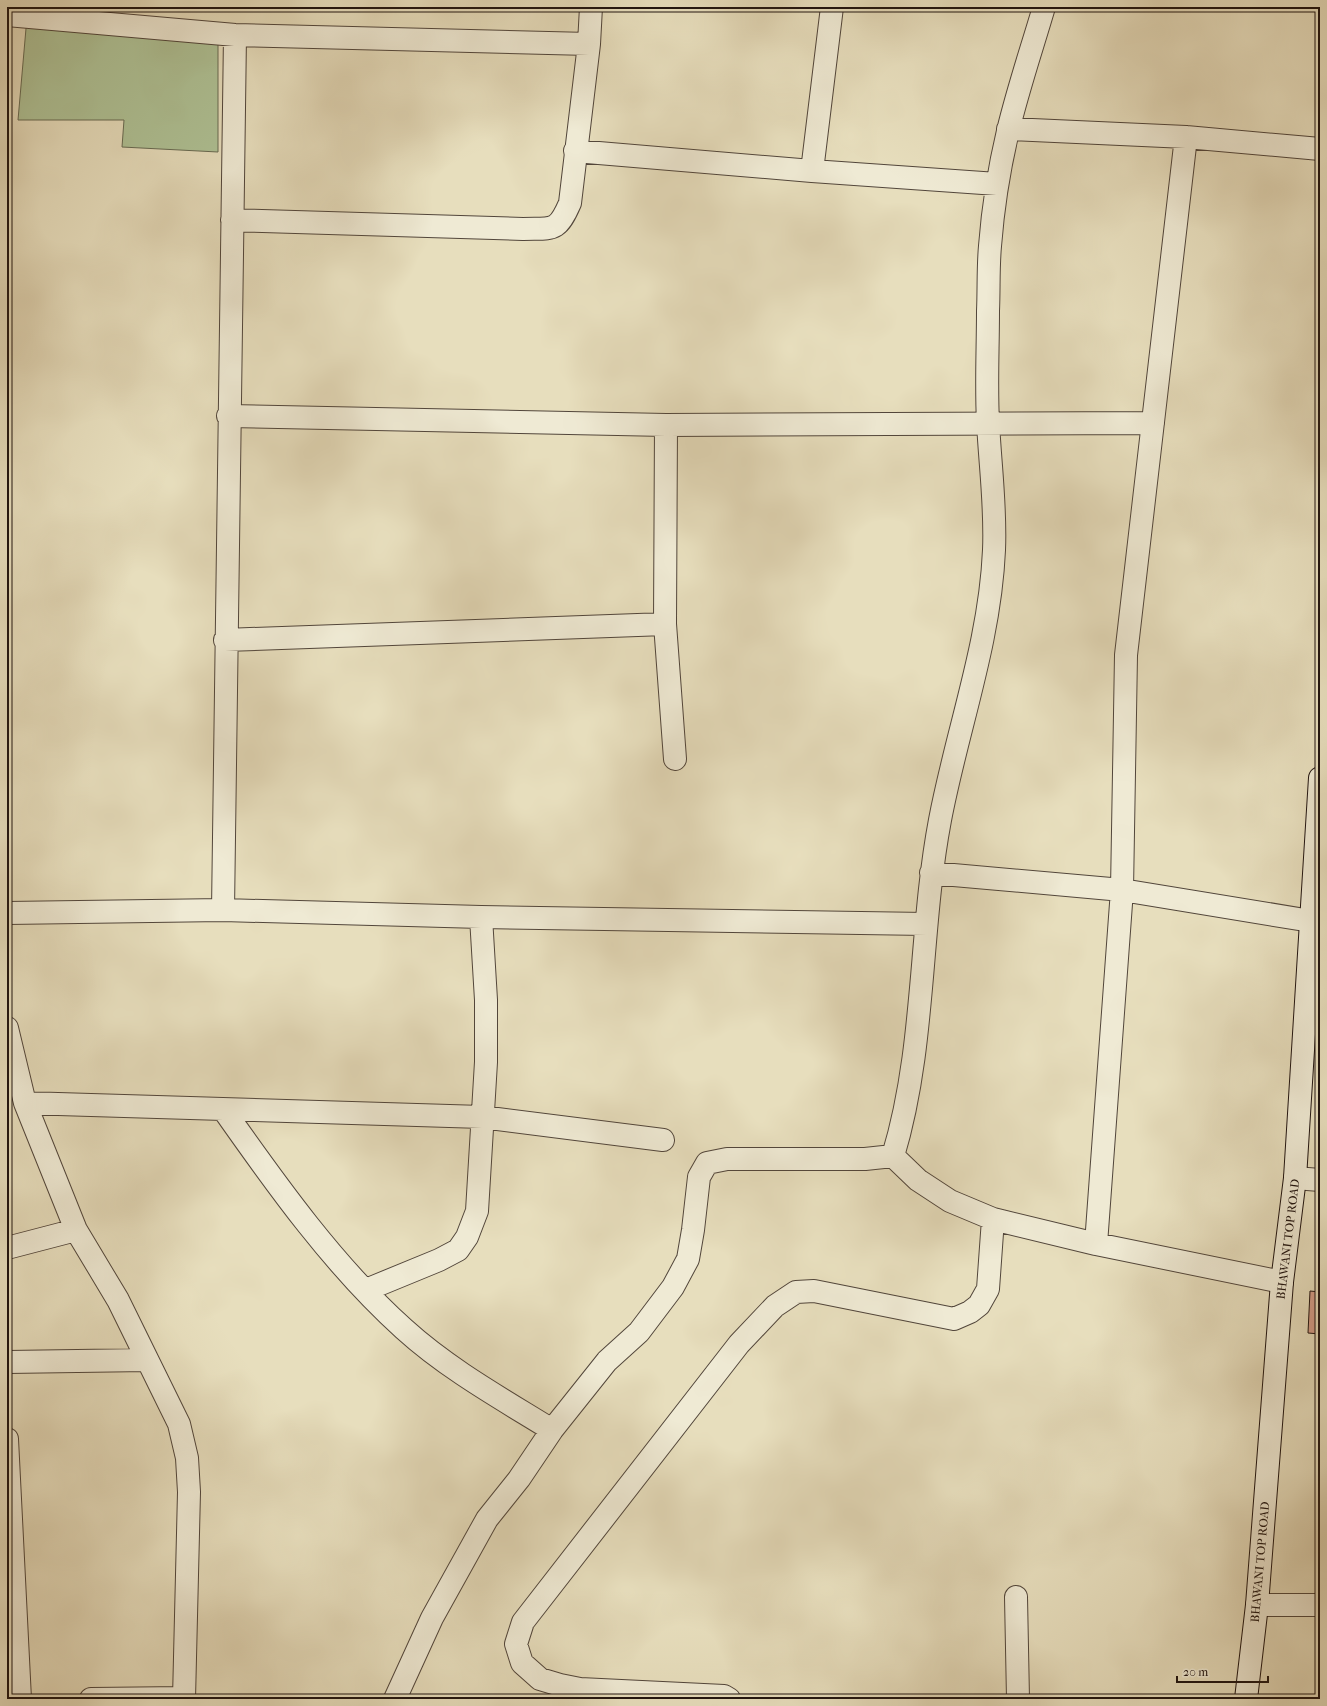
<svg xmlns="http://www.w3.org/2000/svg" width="1327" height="1706" font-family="'IM FELL French Canon',serif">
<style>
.green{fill:#afc296;stroke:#686b53}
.building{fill:#d59e8a;stroke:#201410}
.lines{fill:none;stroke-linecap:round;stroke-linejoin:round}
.street-casing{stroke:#52463b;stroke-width:24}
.secondary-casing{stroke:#201410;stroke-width:24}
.street{stroke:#efead4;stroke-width:22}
.secondary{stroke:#efead4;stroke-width:22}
.labels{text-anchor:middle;stroke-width:3;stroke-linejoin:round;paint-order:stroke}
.street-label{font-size:12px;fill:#201410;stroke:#efead4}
</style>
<rect width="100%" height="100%" fill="#e7debd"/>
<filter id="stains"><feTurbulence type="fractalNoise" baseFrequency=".005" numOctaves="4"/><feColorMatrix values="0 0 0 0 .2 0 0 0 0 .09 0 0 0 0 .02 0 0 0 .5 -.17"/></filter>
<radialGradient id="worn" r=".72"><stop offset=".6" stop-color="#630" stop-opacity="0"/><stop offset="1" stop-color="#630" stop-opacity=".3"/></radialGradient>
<path class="green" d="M27,17L218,30V152L122,147L124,120H18Z"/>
<path class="building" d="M1310,1291L1320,1292V1334L1308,1333Z"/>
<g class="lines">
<defs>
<path id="street" d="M832,7L812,171L997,184
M7,15L235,35L589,44
M1008,129L1186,137L1320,149
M575,151L812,171
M232,220L523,229C553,228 557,233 570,203L589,44L591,7
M228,416L666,425L1153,423
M666,425L665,624L675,759
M225,640L665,624
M931,873L1122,890L1311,921
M223,910L235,35
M7,913L223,910L481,917L926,924
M7,1028L25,1103L76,1230L118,1300L179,1424L187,1458L189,1492L184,1699
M25,1103L482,1117L663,1140
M223,1109C277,1186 335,1267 404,1329C448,1369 502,1399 552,1430
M893,1156L918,1180L950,1201L993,1219L1096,1244L1282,1282
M1295,1178L1320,1180
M1096,1244L1122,890L1126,655L1186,137
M7,1248L76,1230
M366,1290L439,1260L458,1250L467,1237L477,1211L486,1062V1000L481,917
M7,1362L147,1360
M7,1439L20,1699
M1016,1597L1018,1699
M1257,1605H1320
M91,1699L184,1698
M395,1699L432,1618L487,1519L519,1479L552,1430L607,1361L639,1332L673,1287L688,1259L693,1230L699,1177L707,1163L727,1159H865L893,1156C926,1047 919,931 940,820C957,730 990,643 994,550C996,507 990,465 988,422C986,385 988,348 988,311C989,289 988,268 990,246C993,207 999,169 1008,131C1018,89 1032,48 1044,7
M729,1699L724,1696L580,1689L560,1685L540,1679L522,1663L516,1644L523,1622L739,1344L775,1306L796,1292L814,1291L954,1319L970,1312L979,1305L988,1289L993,1219"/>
<path id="secondary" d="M1246,1699L1257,1605L1282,1282L1295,1178L1320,778"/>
</defs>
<use href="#street" class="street-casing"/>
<use href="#secondary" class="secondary-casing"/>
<use href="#street" class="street"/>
<use href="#secondary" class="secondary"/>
</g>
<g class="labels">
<g class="street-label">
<text transform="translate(1288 1239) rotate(-83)" y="4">BHAWANI TOP ROAD</text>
<text transform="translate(1260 1562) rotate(-85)" y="4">BHAWANI TOP ROAD</text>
</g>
</g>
<rect width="1327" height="1706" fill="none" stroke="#e7debd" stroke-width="24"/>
<rect x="8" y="8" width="1311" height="1690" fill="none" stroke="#201410" stroke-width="2"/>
<rect x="12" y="12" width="1303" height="1682" fill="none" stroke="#201410"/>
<path d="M1177 1676v6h91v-6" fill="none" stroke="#201410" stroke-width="2"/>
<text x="1183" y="1676" font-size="12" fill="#201410" stroke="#efead4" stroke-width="3" paint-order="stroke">20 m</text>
<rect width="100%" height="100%" filter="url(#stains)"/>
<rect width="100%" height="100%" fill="url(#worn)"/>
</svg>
